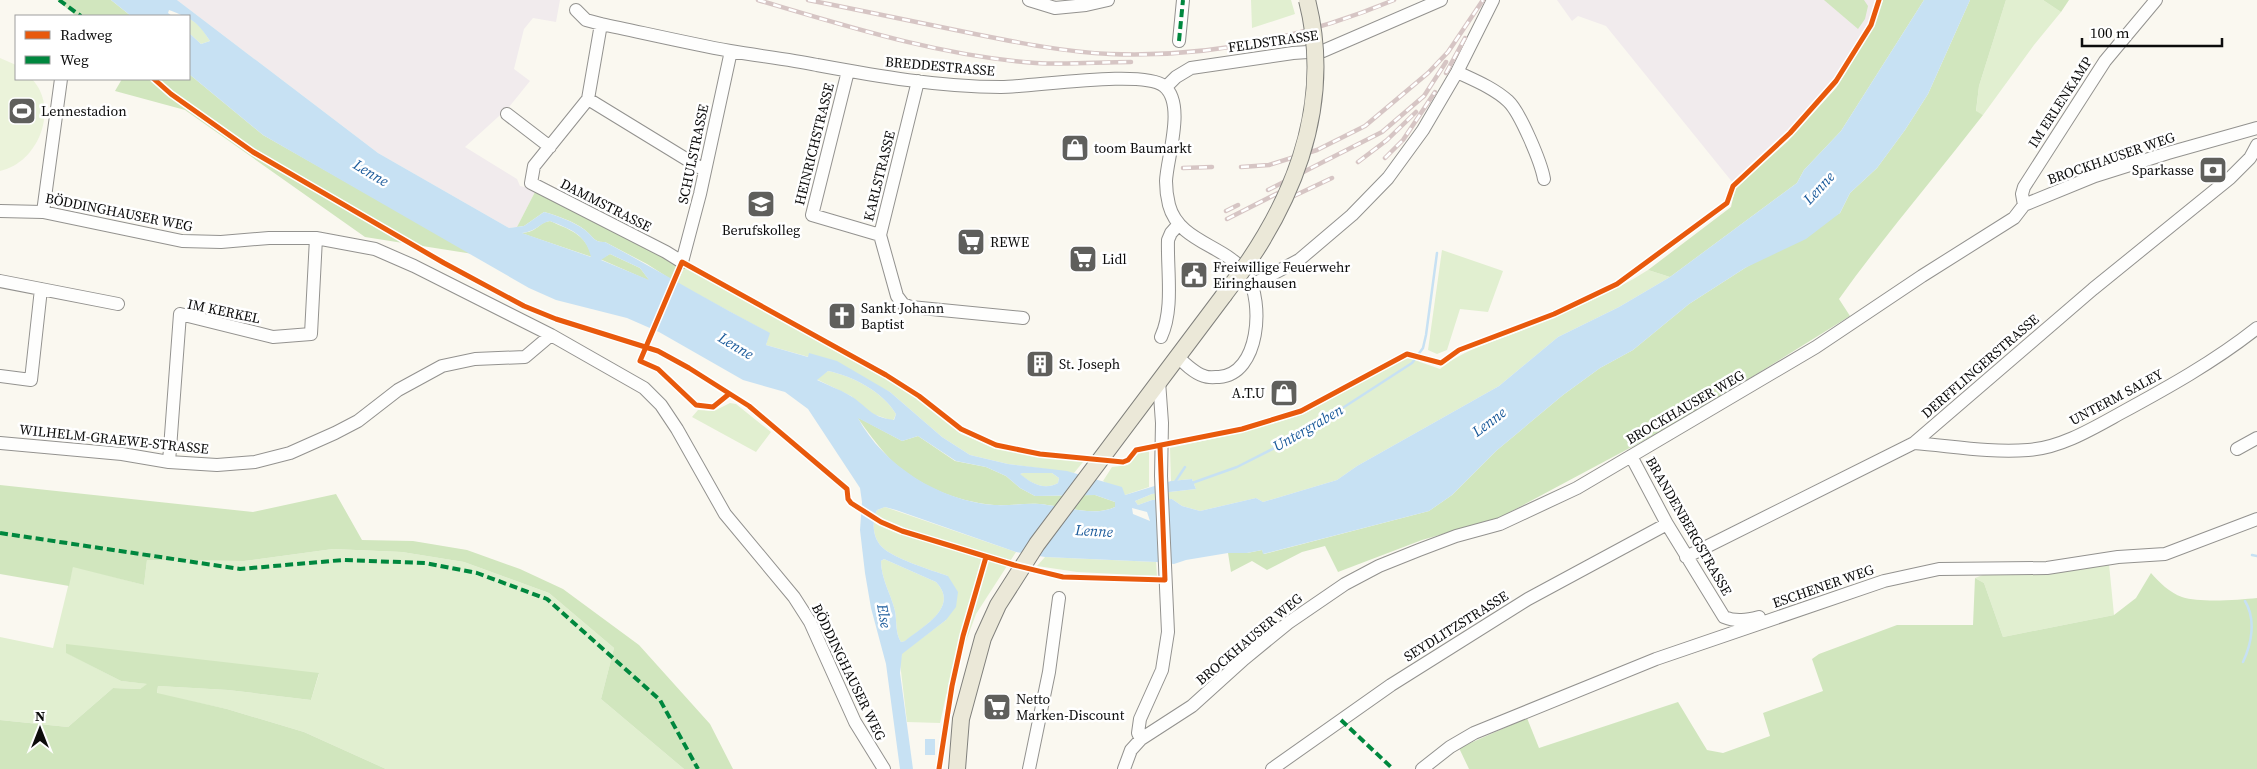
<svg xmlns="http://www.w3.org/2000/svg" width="2257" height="769" font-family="'Source Serif 4',serif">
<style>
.industrial{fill:#f1ebed}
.green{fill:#e1efd0}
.forest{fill:#d1e6be}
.pitch{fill:#ebf3da}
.water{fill:#c7e1f3;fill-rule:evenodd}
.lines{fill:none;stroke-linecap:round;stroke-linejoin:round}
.stream{stroke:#c7e1f3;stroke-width:2.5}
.minor-casing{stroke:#93928f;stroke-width:14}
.major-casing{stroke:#80807c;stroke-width:18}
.minor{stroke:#fefefd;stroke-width:12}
.major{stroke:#ebe8d8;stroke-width:16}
.rail-casing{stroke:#d6c5c4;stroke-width:4.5}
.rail{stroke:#fff;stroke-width:2.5;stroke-dasharray:8;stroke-linecap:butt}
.major-bridge-casing{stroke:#80807c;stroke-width:18;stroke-linecap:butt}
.major-bridge{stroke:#ebe8d8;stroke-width:16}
.quiet{stroke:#00873e;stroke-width:4;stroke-dasharray:8 4;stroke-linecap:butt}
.cycleway-casing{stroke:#fff;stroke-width:8}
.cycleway{stroke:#e8590c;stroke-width:5}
.labels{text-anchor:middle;stroke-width:5;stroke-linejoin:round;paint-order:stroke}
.street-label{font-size:14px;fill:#0c0c0c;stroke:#fff}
.poi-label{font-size:14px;fill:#0c0c0c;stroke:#fff;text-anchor:start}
.water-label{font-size:15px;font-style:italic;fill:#19599a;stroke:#fff}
</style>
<rect width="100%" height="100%" fill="#faf8f0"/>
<path class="industrial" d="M177,0H560L556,22L533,18L524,29L514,69L530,81L509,107L465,147L517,179L520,186L536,190L517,227L509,228L378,153Z
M1557,0H1875L1868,23L1834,80L1781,138L1733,183L1606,26L1578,16L1572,21Z"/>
<path class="green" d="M1251,0H1291L1295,14L1252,28Z
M2006,0H2043L2061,12L2034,45L1983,115L1976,112L1979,86Z
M189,18L200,26L210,41L201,44L189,33Z
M1442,250L1503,271L1488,312L1460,309L1447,350L1437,354L1428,350Z
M685,266L774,317L782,318L813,338L886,378L919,400L961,434L994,447L1040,456L1083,462L1074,473L1008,464L970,455L942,437L890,392L809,354V357L766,345L769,333L677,283Z
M1648,270L1670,277L1619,307L1558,337L1499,386L1357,466L1337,480L1263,502L1256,498L1200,511L1182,506L1172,499L1152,500L1138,505L1135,501L1152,494L1196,489L1192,479L1171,481L1170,448L1244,432L1304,414L1406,357L1440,369C1464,349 1494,342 1523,330C1566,312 1609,295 1648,270Z
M828,371C853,376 883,392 896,414L893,421L870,413L851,396L816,379Z
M730,403L736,404L771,432L756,452L692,417L698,410L714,411Z
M1149,450V487L1125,495L1103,481L1112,467L1128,465L1139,451Z
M1023,473H1052L1059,478L1058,483C1044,491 1031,483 1019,474Z
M885,507L1016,552L976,614L946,696L940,723L907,722L900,663L902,653L946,620L948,576C931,570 894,559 882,547C872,537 872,521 877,510Z
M333,549L402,552L464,562L549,593L614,648L601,699L684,769H386L304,732L227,709L157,694L158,686L228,690L311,700L319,674L219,663L67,653L121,681L148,684L140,689L113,688L68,727L0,720V637L53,648L73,566L144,585L147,560L244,561Z
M1045,557L1156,562L1157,576L1077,572L1037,566Z
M884,559L936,582C960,607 923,626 906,641L901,642C895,633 897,621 895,611C891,594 881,579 881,561Z
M2109,564L2114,615L2003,637L1984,583L1975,578L1988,573L2038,575Z"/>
<path class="forest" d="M57,0H111L131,16H76Z
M1824,0H1864L1868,6L1865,19L1858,29Z
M1883,0H1924L1841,131L1804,170L1797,183L1670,277L1648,270L1731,207L1735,189L1788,141L1836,88L1871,31Z
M1970,0H2006L1979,86L1976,111L1983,115C1935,177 1884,236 1839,299L1850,316L1684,419L1499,518L1422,540L1338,572L1325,546L1302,552L1267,570L1252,561L1231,572L1228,553H1247L1262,550L1264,554L1429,511L1452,495L1496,451L1563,395L1600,368L1633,350L1689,304L1745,268L1840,213L1850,193L1877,168L1905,130L1928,94Z
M2043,0H2069L2061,12Z
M189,74L263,135L473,254L365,237L185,110L115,91L122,79H189Z
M536,190L673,257L678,267L672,280L647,264L605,242C594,243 593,236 585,230C575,222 556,215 544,212L524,226L517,227Z
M550,221C570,230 586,234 592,257L521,233C539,232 537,223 550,221Z
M610,254L640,268L650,281L600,259Z
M857,417L902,441L918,436L955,461L986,467L1006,476L1020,488L1035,496L1095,495L1115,502V507C1094,517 1069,507 1047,505C1030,502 1011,506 994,505C957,502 917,485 890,459C878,446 867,431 857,417Z
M0,485L253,512L336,494L362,540L413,541L467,550L520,569L563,589L639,645L710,724L733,769H684L601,699L614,648L549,593L464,562L402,552L333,549L244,561L147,560L144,585L73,567L69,586L0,574Z
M2151,573C2159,582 2170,593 2182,597C2200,603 2238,600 2257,598V769H1469L1459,748L1527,718L1539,748L1678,702L1707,750L1723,753L1770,736L1763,713L1823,691L1812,659L1819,654L1897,625H1973L1975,578L1984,583L2003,637L2114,615L2136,598Z
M66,644L319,673L311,700L228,690L158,686L157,693L227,709L304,732L386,769H0V720L68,727L113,688L140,689L147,684L121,681L66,653Z"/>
<path class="pitch" d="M0,58L16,65V79H32C60,109 38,163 0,171Z"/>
<path class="water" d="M111,0H177L378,153L509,228L524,226L544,212C556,215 574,222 585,230C593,236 594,243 605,242C660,271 714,304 770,333L766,345L808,357L809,353L837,361L890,392L942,437L970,455L1008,464L1067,471L1122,487L1125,495L1171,481L1192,479L1196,489L1152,494L1135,501L1138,505L1152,500L1172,499L1182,506L1200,511L1256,498L1263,502L1337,480L1357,466L1499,386L1558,337L1619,307L1670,277L1797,183L1804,170L1841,131L1924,0H1970L1928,94L1905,130L1877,168L1850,193L1840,213L1806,239L1745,268L1689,304L1633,350L1600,368L1563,395L1496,451L1452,495L1429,511L1263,554L1262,550L1247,553H1228L1186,560L1174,564L1156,562L1045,557L1016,552L896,510L885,507L877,510C872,521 872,537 882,547C894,559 931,570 948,576L958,592L956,607L946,620L902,654L900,673L913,769H900L886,664L871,608L865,573L860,530L862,502L860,488L808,409L785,392L743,380L659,332L627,318L556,300L529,288L263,135L189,74V33L201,44L210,41C196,20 192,19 169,10L168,13L172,16H131ZM550,221C570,229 586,234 591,257L522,233C538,231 539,223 550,221ZM610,254L640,268L649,280L601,260ZM828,371C853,376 883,392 896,414L894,420C869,417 868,406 849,395C839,389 827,385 817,380ZM858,418L902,441L918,436L956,461L986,467L1006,476L1020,488L1035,496L1095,495L1115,502V507C1094,517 1069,507 1047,505C1030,502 1012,506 994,505C940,501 883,465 858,418ZM1023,473H1052L1059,478L1058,483C1044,491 1031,483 1020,474ZM1132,508L1147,512L1150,521L1133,514ZM884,559L936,582C960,607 923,626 905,641L901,642C895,633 897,621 895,611C891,594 881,579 881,561Z
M925,739H935V755H925Z"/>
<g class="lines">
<path class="stream" d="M1175,482L1185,467
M1192,483L1237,467L1304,433L1412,363L1423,348L1426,335L1437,253
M2252,555L2257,556
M2243,662C2252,643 2256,619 2245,601"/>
<defs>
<path id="minor" d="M1029,0L1055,8L1086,5L1108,0
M576,10L586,20L601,24C644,33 687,43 730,51C759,56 788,59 817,65C877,76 939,87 1001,87C1033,87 1143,69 1164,86C1186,104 1167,157 1166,181C1166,189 1167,197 1169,205C1179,243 1227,245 1247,275C1264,302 1260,374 1219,377C1215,377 1208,378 1204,376C1194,373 1184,363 1177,356
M601,24L588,99L534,166L531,183L666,252L682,262L700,194L731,51
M1179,41L1183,0
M848,71L812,215L880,235
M1457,72C1474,80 1494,88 1508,101C1520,112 1541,162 1544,179
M918,81L880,235L897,296L903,304L911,307L1023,318
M1166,87L1176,77L1191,68L1293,53L1323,51L1441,0
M588,99L704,170
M507,114L550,147
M2024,205L2022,194L2024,187L2105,61L2156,0
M0,211L43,212L182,241L221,242L269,238H316L375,249L414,266L551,335L644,388L661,405L677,429L725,514L794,597L810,622L855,722L884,769
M43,212L61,79
M0,281L118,304
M1252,285L1299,260L1352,215L1388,178L1423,130L1457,72L1493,0
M1161,337C1174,309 1167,271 1168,240L1171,233L1179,224
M0,376L31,380L41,289
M0,443L122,454L169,462L217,465L255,462L290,453L335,433L358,421L398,390L442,366L475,359L525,357L551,335
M1914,443C1952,446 1990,453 2028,450C2060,448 2092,429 2119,414C2167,388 2214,362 2257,328
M2237,449L2257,438
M1631,456L1667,524L1724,617C1736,622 1747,620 1759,617
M169,462L180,314L273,337L311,334L316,238
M1686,557L1914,443L2093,289L2230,178L2250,158L2257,145
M1141,739L1138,733L1140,719L1162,670L1168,632L1161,476L1162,423L1159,381
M1029,769L1049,672L1059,598
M1124,769L1131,750L1141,739L1192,706L1244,659L1288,623L1345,584L1379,566L1419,550L1456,536L1500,524L1577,488L1816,347L1922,276L2014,218L2024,205L2095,176L2168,153L2257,128
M1272,769L1391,685L1528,599L1667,524
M1422,769L1450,747L1474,733L1656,659L1884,581L1939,569L2047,568L2118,557L2165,554L2257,519"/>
<path id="major" d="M957,769L961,719L983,638L998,605L1037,544L1224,295"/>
</defs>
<use href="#minor" class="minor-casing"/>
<use href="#major" class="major-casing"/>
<use href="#minor" class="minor"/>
<use href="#major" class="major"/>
<defs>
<path id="rail" d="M758,0C849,27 941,56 1036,63C1068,65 1099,62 1131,62
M808,0C864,11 920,23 975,34C1020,43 1065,52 1110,54C1209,58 1303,38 1394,0
M1446,73L1465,38
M1385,158L1403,140L1435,92
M1358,162L1387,140L1416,112
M1241,167L1269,165L1317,150L1365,126L1428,73L1448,52L1483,0
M1183,168L1212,167
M1268,190L1382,132L1424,96L1446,62
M1279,203L1332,178
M1226,211L1238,205
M1227,219L1286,189"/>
</defs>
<use href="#rail" class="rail-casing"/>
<use href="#rail" class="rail"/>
<defs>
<path id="major-bridge" d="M1224,295C1290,211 1335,109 1307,0"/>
</defs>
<use href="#major-bridge" class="major-bridge-casing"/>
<use href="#major-bridge" class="major-bridge"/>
<path class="quiet" d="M59,0L81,16
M1179,41L1183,0
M0,533L240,569L343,560L425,563L477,573L547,599L660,700L698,769
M1341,720L1393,769"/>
<defs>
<path id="cycleway" d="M154,79L171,94L253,152L444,263L524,306L556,319L658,351L689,368L749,406L847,489L848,499L851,503L881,522L902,531L1014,565L1063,577L1165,580L1160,446
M729,394L713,407L696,405L658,369L640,361L682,262L886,375L919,396L961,429L996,445L1040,454L1123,462L1128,460L1136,450L1242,429L1301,411L1407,354L1441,363L1459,350L1554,314L1617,284L1727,203L1733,186L1790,133L1836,81L1871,25L1879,0
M939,769L952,686L963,636L986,557"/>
</defs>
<use href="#cycleway" class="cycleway-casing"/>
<use href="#cycleway" class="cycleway"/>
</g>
<defs>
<symbol id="stadium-square" viewBox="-11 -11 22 22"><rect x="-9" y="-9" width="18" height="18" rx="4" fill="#5f5f5c" stroke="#fff"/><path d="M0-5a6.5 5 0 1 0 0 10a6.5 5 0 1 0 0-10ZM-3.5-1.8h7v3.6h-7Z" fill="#fff"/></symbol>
<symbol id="shop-square" viewBox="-11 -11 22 22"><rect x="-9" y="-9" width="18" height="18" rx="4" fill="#5f5f5c" stroke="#fff"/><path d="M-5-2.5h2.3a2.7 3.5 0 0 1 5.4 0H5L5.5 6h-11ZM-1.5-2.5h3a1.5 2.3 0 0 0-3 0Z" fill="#fff"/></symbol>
<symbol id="bank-square" viewBox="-11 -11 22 22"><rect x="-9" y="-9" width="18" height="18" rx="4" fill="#5f5f5c" stroke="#fff"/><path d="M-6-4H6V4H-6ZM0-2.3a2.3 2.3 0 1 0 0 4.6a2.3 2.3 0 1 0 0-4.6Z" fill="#fff"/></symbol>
<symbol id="school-square" viewBox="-11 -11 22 22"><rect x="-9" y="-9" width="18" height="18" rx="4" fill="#5f5f5c" stroke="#fff"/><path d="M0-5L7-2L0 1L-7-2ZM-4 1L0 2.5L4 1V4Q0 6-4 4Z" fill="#fff"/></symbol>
<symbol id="supermarket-square" viewBox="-11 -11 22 22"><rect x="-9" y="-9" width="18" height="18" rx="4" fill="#5f5f5c" stroke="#fff"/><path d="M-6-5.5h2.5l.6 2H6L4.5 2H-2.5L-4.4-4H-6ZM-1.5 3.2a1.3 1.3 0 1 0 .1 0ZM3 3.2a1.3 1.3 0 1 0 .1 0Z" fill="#fff"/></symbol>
<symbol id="civic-square" viewBox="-11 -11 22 22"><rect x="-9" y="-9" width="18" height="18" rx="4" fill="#5f5f5c" stroke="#fff"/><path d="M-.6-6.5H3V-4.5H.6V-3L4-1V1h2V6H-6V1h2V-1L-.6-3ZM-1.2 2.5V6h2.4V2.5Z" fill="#fff"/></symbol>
<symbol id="church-square" viewBox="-11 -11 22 22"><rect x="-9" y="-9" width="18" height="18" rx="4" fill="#5f5f5c" stroke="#fff"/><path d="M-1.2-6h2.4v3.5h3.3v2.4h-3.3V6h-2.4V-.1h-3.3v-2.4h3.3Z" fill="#fff"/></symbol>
<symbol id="building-square" viewBox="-11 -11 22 22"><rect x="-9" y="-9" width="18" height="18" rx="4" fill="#5f5f5c" stroke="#fff"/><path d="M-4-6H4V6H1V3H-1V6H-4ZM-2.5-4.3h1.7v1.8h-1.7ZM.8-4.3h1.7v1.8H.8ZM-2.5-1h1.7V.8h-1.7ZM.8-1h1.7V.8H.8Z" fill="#fff"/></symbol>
</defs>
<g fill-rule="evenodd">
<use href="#stadium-square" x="6" y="95" width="32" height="32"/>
<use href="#shop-square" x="1059" y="132" width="32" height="32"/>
<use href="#bank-square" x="2197" y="154" width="32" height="32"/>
<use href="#school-square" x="745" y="188" width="32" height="32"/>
<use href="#supermarket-square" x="955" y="226" width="32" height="32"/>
<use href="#supermarket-square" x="1067" y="243" width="32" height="32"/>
<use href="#civic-square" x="1178" y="259" width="32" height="32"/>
<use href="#church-square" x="826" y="300" width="32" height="32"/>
<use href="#building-square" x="1024" y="348" width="32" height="32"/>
<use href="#shop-square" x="1268" y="377" width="32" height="32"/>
<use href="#supermarket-square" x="981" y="691" width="32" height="32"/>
</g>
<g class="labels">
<g class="street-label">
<text transform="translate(1273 41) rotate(-8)" y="5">FELDSTRASSE</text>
<text transform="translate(940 66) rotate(5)" y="5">BREDDESTRASSE</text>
<text transform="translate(2060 102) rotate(-57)" y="5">IM ERLENKAMP</text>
<text transform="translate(814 144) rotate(-76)" y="5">HEINRICHSTRASSE</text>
<text transform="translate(693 154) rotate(-78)" y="5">SCHULSTRASSE</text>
<text transform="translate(2111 158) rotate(-19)" y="5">BROCKHAUSER WEG</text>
<text transform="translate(879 176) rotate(-76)" y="5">KARLSTRASSE</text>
<text transform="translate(606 205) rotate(27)" y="5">DAMMSTRASSE</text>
<text transform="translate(119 212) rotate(11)" y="5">BÖDDINGHAUSER WEG</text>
<text transform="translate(224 311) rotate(12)" y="5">IM KERKEL</text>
<text transform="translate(1980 366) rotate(-41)" y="5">DERFFLINGERSTRASSE</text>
<text transform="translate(2116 397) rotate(-28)" y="5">UNTERM SALEY</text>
<text transform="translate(1685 407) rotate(-30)" y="5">BROCKHAUSER WEG</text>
<text transform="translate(114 439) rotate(6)" y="5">WILHELM-GRAEWE-STRASSE</text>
<text transform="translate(1689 526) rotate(60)" y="5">BRANDENBERGSTRASSE</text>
<text transform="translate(1823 586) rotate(-19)" y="5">ESCHENER WEG</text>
<text transform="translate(1456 626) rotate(-32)" y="5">SEYDLITZSTRASSE</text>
<text transform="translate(1249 639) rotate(-40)" y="5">BROCKHAUSER WEG</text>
<text transform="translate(849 672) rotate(64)" y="5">BÖDDINGHAUSER WEG</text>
</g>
<g class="poi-label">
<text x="41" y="116">Lennestadion</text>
<text x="1094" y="153">toom Baumarkt</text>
<text x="2194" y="175" text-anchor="end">Sparkasse</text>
<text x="761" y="235" text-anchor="middle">Berufskolleg</text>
<text x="990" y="247">REWE</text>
<text x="1102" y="264">Lidl</text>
<text x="1213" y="272">Freiwillige Feuerwehr<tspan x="1213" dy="16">Eiringhausen</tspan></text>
<text x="861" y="313">Sankt Johann<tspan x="861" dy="16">Baptist</tspan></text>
<text x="1059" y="369">St. Joseph</text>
<text x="1265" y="398" text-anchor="end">A.T.U</text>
<text x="1016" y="704">Netto<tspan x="1016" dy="16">Marken-Discount</tspan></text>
</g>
<g class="water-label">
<text transform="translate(371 173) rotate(31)" y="5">Lenne</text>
<text transform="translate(1819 188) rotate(-47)" y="5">Lenne</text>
<text transform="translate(736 346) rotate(31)" y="5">Lenne</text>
<text transform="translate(1489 422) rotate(-37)" y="5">Lenne</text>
<text transform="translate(1308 428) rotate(-30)" y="5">Untergraben</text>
<text transform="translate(1094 531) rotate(3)" y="5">Lenne</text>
<text transform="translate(884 616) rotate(80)" y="5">Else</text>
</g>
</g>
<rect x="15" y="15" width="175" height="65" fill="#ffffff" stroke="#9e9e9e"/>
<rect x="25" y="31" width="25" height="8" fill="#e8590c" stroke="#9e9e9e"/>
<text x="60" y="40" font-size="15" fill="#0c0c0c">Radweg</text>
<rect x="25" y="56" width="25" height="8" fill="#00873e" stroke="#9e9e9e"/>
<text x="60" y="65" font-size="15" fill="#0c0c0c">Weg</text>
<g transform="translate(40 729)" stroke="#ffffff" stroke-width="4" paint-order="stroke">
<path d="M0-4L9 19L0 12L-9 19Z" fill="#0c0c0c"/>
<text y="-8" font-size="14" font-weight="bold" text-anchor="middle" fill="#0c0c0c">N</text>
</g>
<path d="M2082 38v8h140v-8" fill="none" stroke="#0c0c0c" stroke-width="2.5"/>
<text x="2090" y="38" font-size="15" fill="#0c0c0c" stroke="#ffffff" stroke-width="4" paint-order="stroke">100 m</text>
</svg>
